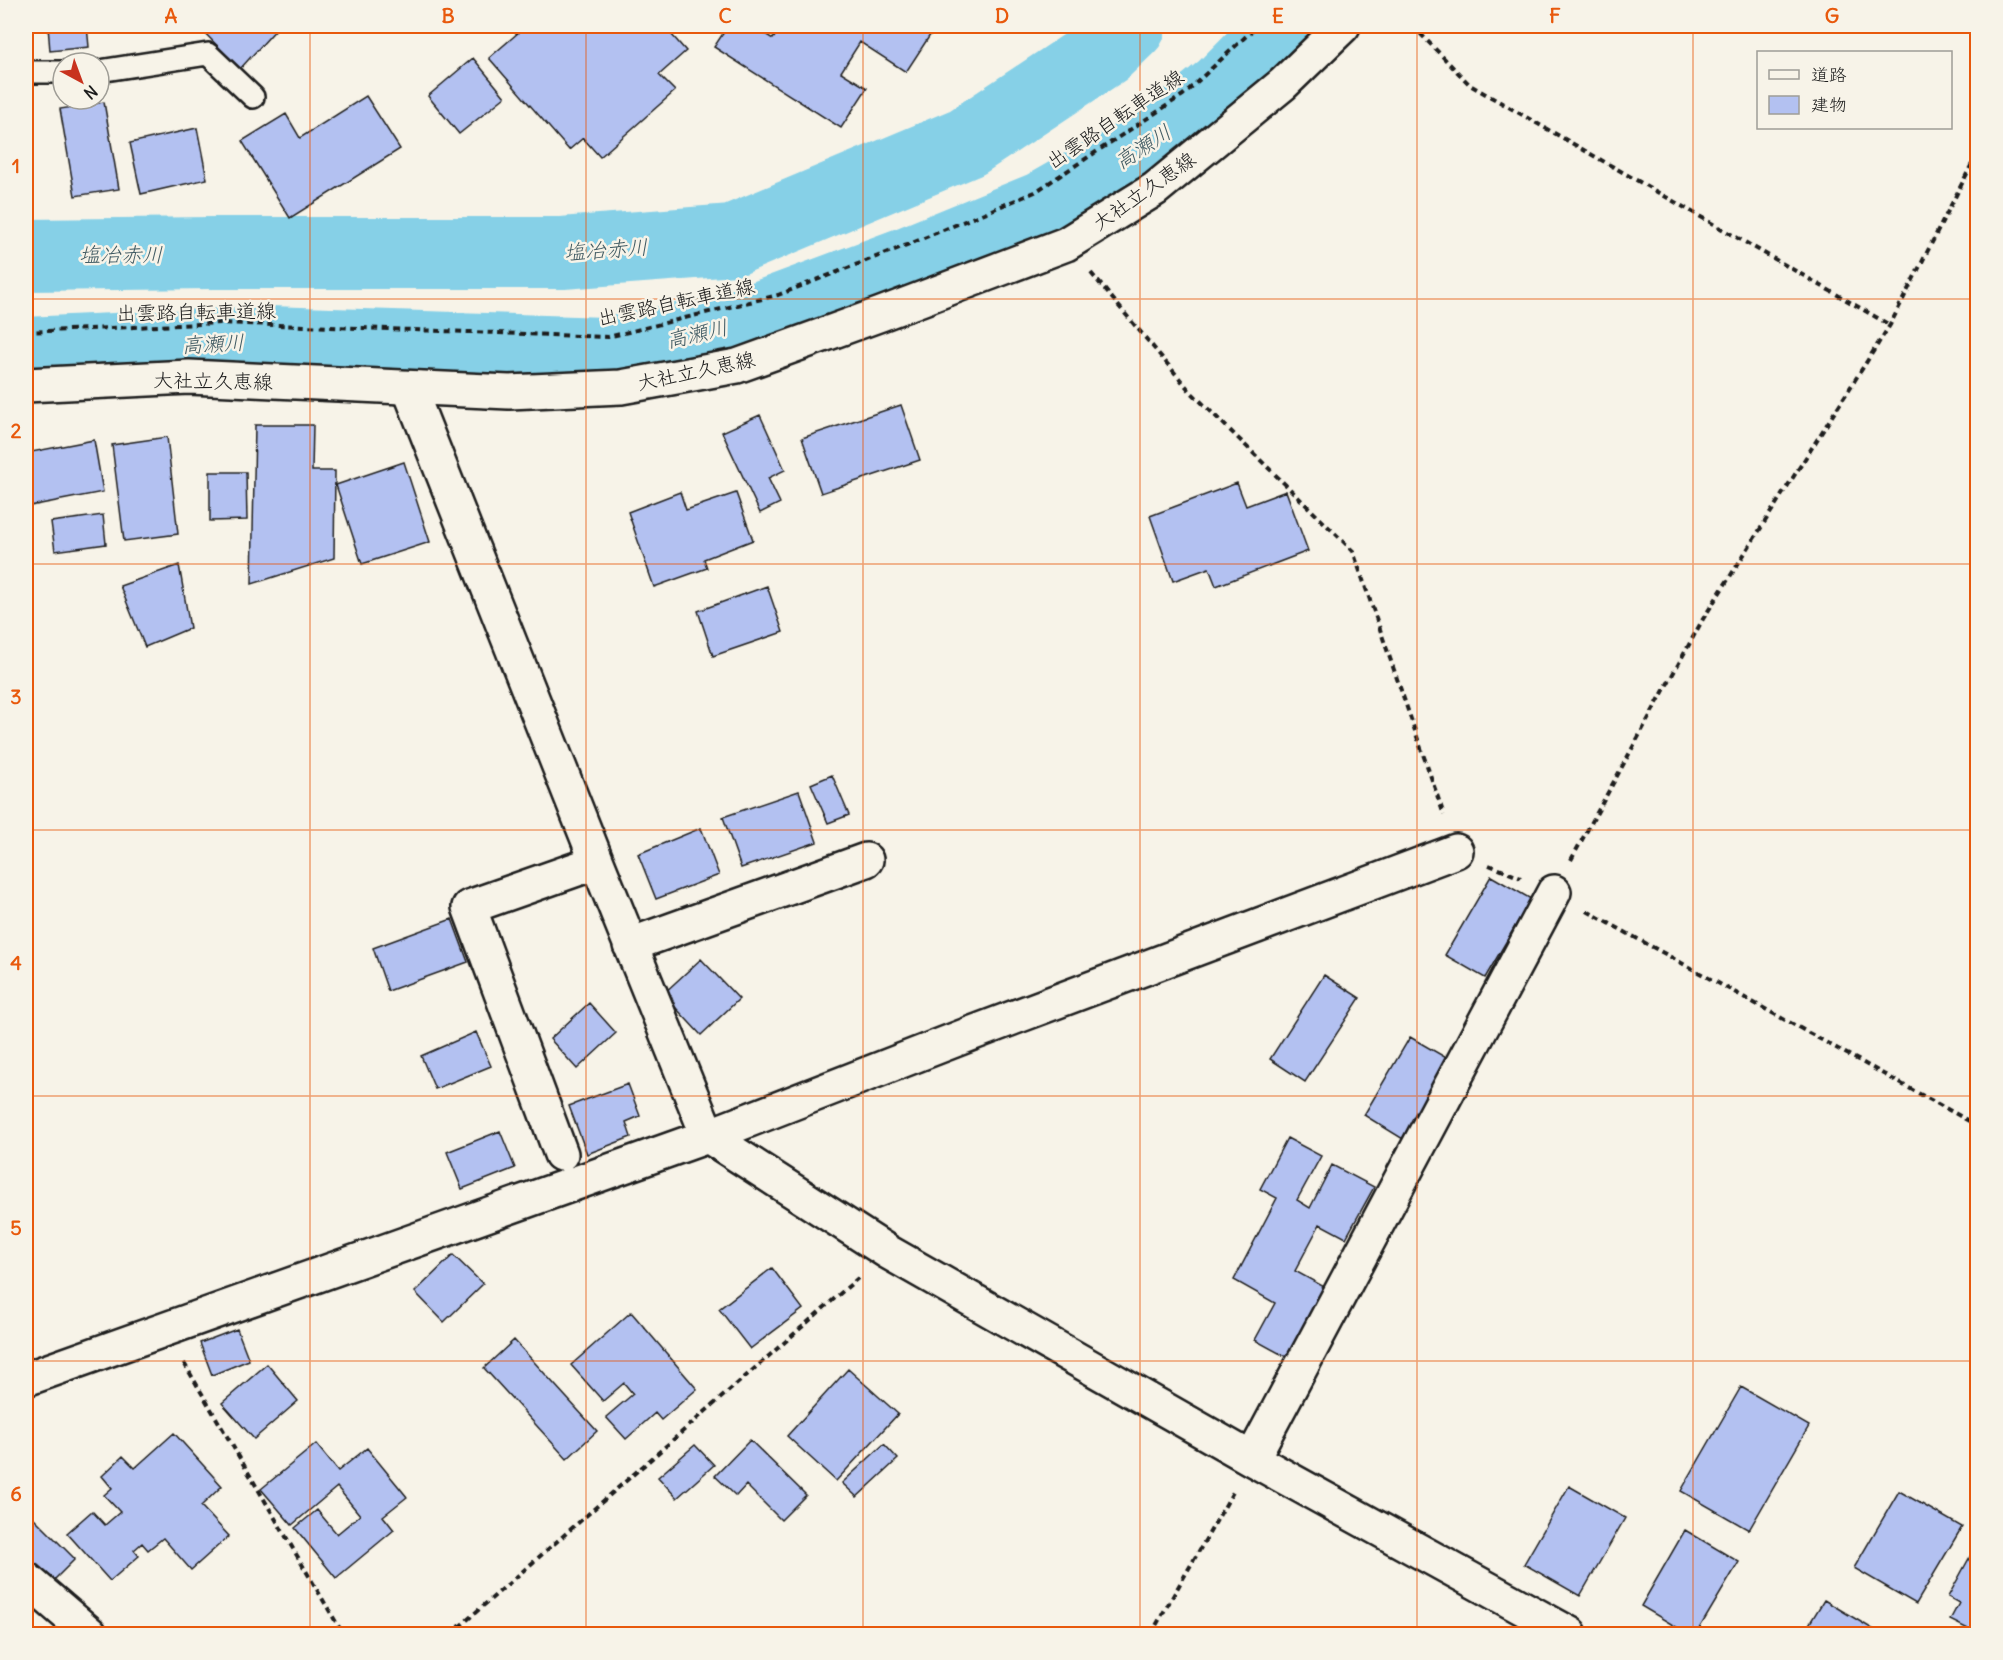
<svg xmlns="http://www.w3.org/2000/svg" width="2003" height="1660" font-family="Delius,'Klee One',sans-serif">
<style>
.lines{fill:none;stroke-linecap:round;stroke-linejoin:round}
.river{stroke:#86d0e7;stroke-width:72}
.building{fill:#b3c1f1;stroke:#1c1c1c;stroke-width:1.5}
.lane-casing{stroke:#1c1c1c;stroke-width:26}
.street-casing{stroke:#1c1c1c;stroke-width:38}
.secondary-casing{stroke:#1c1c1c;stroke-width:38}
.path{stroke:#1c1c1c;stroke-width:4;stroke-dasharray:6 4.5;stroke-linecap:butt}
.lane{stroke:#f7f3e8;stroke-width:21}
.street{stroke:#f7f3e8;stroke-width:33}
.secondary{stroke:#f7f3e8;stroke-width:33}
.grid{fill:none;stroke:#e8590c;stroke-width:1.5;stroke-opacity:0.55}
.labels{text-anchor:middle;stroke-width:5;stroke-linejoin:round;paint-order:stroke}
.street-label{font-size:20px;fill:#1c1c1c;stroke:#f7f3e8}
.water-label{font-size:21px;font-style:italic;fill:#415b63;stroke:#f7f3e8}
.neatline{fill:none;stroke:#e8590c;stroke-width:2}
.grid-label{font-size:20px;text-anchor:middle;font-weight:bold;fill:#e8590c}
</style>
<rect width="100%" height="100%" fill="#f7f3e8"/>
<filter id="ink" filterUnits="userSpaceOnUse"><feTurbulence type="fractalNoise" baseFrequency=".0167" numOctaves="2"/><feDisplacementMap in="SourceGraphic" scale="12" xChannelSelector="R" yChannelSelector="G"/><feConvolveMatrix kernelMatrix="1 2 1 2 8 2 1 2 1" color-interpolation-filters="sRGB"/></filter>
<g filter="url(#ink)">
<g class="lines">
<path class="river" d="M26,255L213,253H562L733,240L967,142L1104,51L1130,26
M26,353L269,342L604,353L723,331L906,263L1043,207L1155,143L1223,88L1284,26"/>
</g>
<path class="building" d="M48,26H87L89,47L50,51Z
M198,26H279L240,69Z
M526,26H664L686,51L659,75L675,91L600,157L583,138L569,150L489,58Z
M728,26H752L773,39L782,26H936L906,72L860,42L841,72L867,88L841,128L714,47Z
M473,58L505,97L459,134L428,96Z
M366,96L400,149L290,218L242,141L286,114L300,138Z
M104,102L119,189L75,196L60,109Z
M197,128L207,179L141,194L130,143Z
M26,159L29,203L26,204Z
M901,405L920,460L821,493L802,438Z
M760,415L785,470L768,478L780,503L760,513L722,432Z
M255,425H313L312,471H335L334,558L252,584Z
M167,437L178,534L124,541L112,445Z
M94,440L103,492L30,506L26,479V453Z
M404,462L430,542L362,564L336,485Z
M210,472H246L247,520L210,521Z
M1237,483L1246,506L1286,491L1308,551L1216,586L1209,568L1173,581L1150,516Z
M680,492L686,510L736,493L753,540L704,559L707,568L654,587L628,512Z
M103,515L106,544L55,551L51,522Z
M179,565L190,628L145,647L120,586Z
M767,586L783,632L713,656L698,611Z
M832,775L849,815L828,823L811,784Z
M799,791L817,842L741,868L723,817Z
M701,828L719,875L656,899L638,854Z
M1491,876L1531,899L1485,978L1445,955Z
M452,919L468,962L388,991L373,948Z
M701,959L739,999L701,1035L663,994Z
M1324,975L1360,998L1305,1082L1270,1059Z
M589,1003L616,1033L577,1069L550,1039Z
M476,1032L491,1066L435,1089L421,1056Z
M1410,1037L1450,1060L1403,1139L1364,1115Z
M628,1084L640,1116L626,1122L631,1137L587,1154L569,1106Z
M500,1131L515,1168L462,1189L447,1152Z
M1287,1138L1321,1156L1297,1200L1310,1208L1332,1165L1374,1187L1346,1238L1320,1224L1295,1271L1328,1289L1290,1359L1255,1340L1275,1303L1234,1280L1277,1198L1260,1189Z
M453,1255L483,1284L444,1322L415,1292Z
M772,1268L803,1309L750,1349L719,1309Z
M631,1312L697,1389L661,1420L655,1413L626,1439L606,1417L633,1394L624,1383L603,1401L571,1365Z
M237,1329L249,1360L212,1375L200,1343Z
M514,1340L597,1431L567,1459L484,1368Z
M267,1364L298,1401L254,1439L222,1403Z
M848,1369L898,1414L836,1481L787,1436Z
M1741,1387L1809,1426L1749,1530L1681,1491Z
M174,1433L222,1486L201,1506L229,1536L191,1570L163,1538L148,1550L142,1543L134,1550L139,1556L110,1581L67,1533L92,1511L105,1525L120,1512L104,1495L112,1488L102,1476L123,1456L135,1468Z
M750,1440L806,1495L781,1520L746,1485L736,1496L715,1476Z
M316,1444L338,1471L367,1448L407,1497L383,1516L394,1530L336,1578L295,1528L317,1510L337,1534L360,1515L337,1487L292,1525L261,1489Z
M884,1444L898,1459L857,1497L842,1483Z
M695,1445L714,1465L677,1498L658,1477Z
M1569,1486L1625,1518L1580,1596L1524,1564Z
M1899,1491L1962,1527L1916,1604L1854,1568Z
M32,1516L75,1559L50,1584L26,1559V1523Z
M1685,1530L1739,1562L1696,1634H1688L1641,1606Z
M1978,1542V1634L1950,1620L1959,1603L1948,1597Z
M1824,1600L1881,1634H1817L1808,1626Z"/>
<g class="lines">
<defs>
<path id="lane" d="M99,71L208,54L253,97
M26,72H63"/>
<path id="street" d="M409,388L597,862L708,1136L888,1252L1252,1459L1570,1634
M630,945L866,860
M561,1154L469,907L597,862
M26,1379L708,1136L970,1034L1456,851
M1252,1459L1554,892
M26,1579L90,1634"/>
<path id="secondary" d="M26,385L189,377L509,392L621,387L737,366L881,314L1066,244L1155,189L1283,84L1343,26"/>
</defs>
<use href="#lane" class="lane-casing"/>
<use href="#street" class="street-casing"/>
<use href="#secondary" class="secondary-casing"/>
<path class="path" d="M1413,26L1470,85L1890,325
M1091,273L1190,391L1353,551L1444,815
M26,332L220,323L608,337L778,295L907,245L1035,192L1183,95L1257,26
M1571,860L1703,619L1890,325L1978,152
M1489,865L1521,878
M1587,911L1978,1126
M184,1363L343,1634
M451,1634L858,1278
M1151,1634L1233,1492"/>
<use href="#lane" class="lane"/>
<use href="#street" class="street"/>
<use href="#secondary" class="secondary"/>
</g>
</g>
<path class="grid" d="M310,26V1634M586,26V1634M863,26V1634M1140,26V1634M1417,26V1634M1693,26V1634M26,299H1978M26,564H1978M26,830H1978M26,1096H1978M26,1361H1978"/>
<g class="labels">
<g class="street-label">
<text transform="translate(1115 119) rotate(-34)" y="7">出雲路自転車道線</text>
<text transform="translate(1144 191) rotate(-35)" y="7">大社立久恵線</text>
<text transform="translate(676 302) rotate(-12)" y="7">出雲路自転車道線</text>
<text transform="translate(196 312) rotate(-1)" y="7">出雲路自転車道線</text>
<text transform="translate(696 371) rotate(-12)" y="7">大社立久恵線</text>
<text transform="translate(213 381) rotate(1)" y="7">大社立久恵線</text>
</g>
<g class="water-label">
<text transform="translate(1143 147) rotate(-33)" y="7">高瀬川</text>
<text transform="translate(606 250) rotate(-4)" y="7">塩冶赤川</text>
<text x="121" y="262">塩冶赤川</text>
<text transform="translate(697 334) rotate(-13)" y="7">高瀬川</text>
<text transform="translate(213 344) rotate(-3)" y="7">高瀬川</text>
</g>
</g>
<rect width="2003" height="1660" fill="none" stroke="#f7f3e8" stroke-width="66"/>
<rect x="1757" y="51" width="195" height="78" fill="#f7f3e8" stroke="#9f9d96" stroke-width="1.5"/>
<rect x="1769" y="70" width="30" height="9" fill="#f7f3e8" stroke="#9f9d96" stroke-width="1.5"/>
<text x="1811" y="81" font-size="18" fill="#1c1c1c">道路</text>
<rect x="1769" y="96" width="30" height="18" fill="#b3c1f1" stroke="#9f9d96" stroke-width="1.5"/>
<text x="1811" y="111" font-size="18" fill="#1c1c1c">建物</text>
<g transform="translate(81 81) rotate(139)"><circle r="28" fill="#f7f3e8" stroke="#9f9d96" stroke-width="1.5"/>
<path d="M0-4.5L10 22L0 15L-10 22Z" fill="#c8321e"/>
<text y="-9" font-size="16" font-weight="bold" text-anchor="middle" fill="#1c1c1c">N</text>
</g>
<rect x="33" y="33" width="1937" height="1594" class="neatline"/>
<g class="grid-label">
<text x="171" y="23">A</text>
<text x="448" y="23">B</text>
<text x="725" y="23">C</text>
<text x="1002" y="23">D</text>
<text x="1278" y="23">E</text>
<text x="1555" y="23">F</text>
<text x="1832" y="23">G</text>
<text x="16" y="173">1</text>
<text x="16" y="438">2</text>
<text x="16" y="704">3</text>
<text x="16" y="970">4</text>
<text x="16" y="1235">5</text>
<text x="16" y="1501">6</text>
</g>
</svg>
